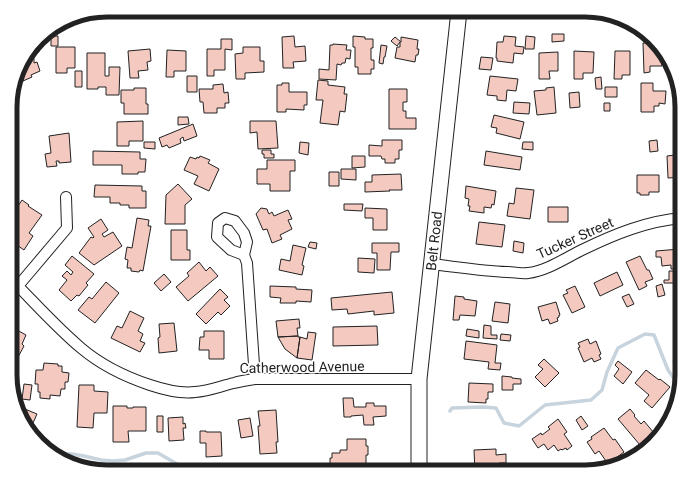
<svg xmlns="http://www.w3.org/2000/svg" width="692" height="482" font-family="Roboto,sans-serif">
<style>
.lines{fill:none;stroke-linecap:round;stroke-linejoin:round}
.stream{stroke:#c7d3dd;stroke-width:3.5}
.building{fill:#f3c9c0;stroke:#222}
.street-casing{stroke:#222;stroke-width:12}
.secondary-casing{stroke:#222;stroke-width:17}
.street{stroke:#fff;stroke-width:10}
.secondary{stroke:#fff;stroke-width:15}
.labels{text-anchor:middle;stroke-width:3;stroke-linejoin:round;paint-order:stroke}
.street-label{font-size:14px;fill:#222;stroke:#fff}
.rim{fill:none;stroke:#222;stroke-width:5}
</style>
<rect width="100%" height="100%" fill="#fff"/>
<g class="lines">
<path class="stream" d="M450,411L452,408L483,407L496,408L504,423L519,426L545,405L591,400L602,390L607,372L618,348L645,334L654,335L668,370L680,387
M49,453L72,454L84,456L101,460L113,461L125,460L146,453H158L191,472"/>
</g>
<path class="building" d="M552,34H564V41L552,42Z
M51,36H58V46H51Z
M294,36L295,47L305,46L306,61L293,62L294,68H283L282,37Z
M353,36L365,37V39H373V48H371V60H374V69H371V74H358V67H355V47H353Z
M504,36L516,37L515,46L524,47L523,54L514,53L513,63L497,61V58H496L497,42H503Z
M526,36L535,37L534,49H525Z
M395,37L401,42V37L418,40L417,49H419L418,55H416L415,62L395,58L397,47H400V42L397,46L391,41Z
M221,39H232V50L225,49V70H214V76H207V49H221Z
M36,42H39V52H34V63L37,62L40,71L31,75L32,77L23,81L19,70L23,59Z
M643,43H655L659,48V58H662V66H650V72L644,73Z
M333,44L347,45L346,50H351L350,59L346,58L345,63H342L341,65L337,64L336,80L319,79V69L329,70L330,45H333Z
M381,45L387,46L385,57H384L383,64L379,63Z
M56,47H75V68H67V73H56Z
M243,47H260V61H264V72L245,73V79H236L235,54L243,53Z
M150,49L151,61L147,62L148,70L138,71L139,78H130L128,51Z
M167,50L186,51V71H174V77H166Z
M574,51L594,52L593,73H583V79H574Z
M615,51H630V75H622V79H614Z
M558,52V71H549L550,79H539V53Z
M87,53H105V76H109V67H120L119,95H106V87H98V89H87Z
M481,57L493,58L491,70L479,69Z
M75,71H82V87H75Z
M187,76H197V92H187Z
M490,76L518,79L516,91L507,90L506,101L497,100V96L487,95Z
M601,77L602,89H596L595,78Z
M318,80L328,81V85L345,87L344,94H347L345,112L340,111L338,125L320,123L323,100H316Z
M282,83H289V92H307V105H304V110L286,109V112H277V85H282Z
M641,83H653V91H666L665,104L659,103V106H654V112H641Z
M223,84L224,93L228,92L229,103H225V108H217V113H204L203,102H200L199,89H213V85Z
M554,87L556,113L537,115L534,91L546,90V88Z
M605,87H617V97H605Z
M134,88H146V104H148V114H124V103H121V90H134Z
M389,89H407V102H403V111H406V118H416V129H389Z
M579,92L580,107L570,108L569,93Z
M11,96H17L16,109H11Z
M674,96H681L682,101V112H675Z
M514,102L530,103L529,114L513,113Z
M604,103H610V111H604Z
M494,115L524,122L520,139L496,133L497,128L491,127Z
M178,117H188L189,124L178,125Z
M143,121V141H129V146H117V122Z
M250,121H276L278,148L258,149L257,132L250,133Z
M193,124L197,136L184,141L183,137L180,139L181,143L169,148L167,145L162,147L159,138Z
M69,133L71,162L59,163V161H56L57,166L47,167L45,154L51,153L49,136Z
M382,140H402V150H399V159H395V163H385V159H382L381,156H369V145L382,146Z
M657,140L658,151L650,152L649,141Z
M144,142H155V149L144,148Z
M300,142L309,143L308,155L299,153Z
M523,142H533V150L522,149Z
M262,150H271V154H274V158H264V154H262Z
M93,151L140,152V159H146L145,172H138V174H122V165H93Z
M486,151L522,157L520,170L484,165Z
M675,155V164H682V177L668,178L667,156Z
M200,156L210,160L208,163L219,169L209,191L194,184L198,176L184,170L190,157L196,159L197,157L199,158Z
M352,156H365V167L352,168Z
M267,160H295V171H290V191H270V184H257V169H267Z
M341,169H356V180L341,179Z
M329,172H339V186H329Z
M401,174L402,190H389L390,191L365,192V182H372V175Z
M637,175H659V192H649V195H640V193H637Z
M178,184L192,199L185,205V224H165L166,195Z
M95,185L142,186V191H146V208H129V205H120V203H110V197H94Z
M466,186L496,191L494,205L492,204L491,208L484,207V213L469,211L470,206H468L469,199L465,198Z
M516,188L534,190L530,219L507,216L509,203L514,204Z
M22,200L29,205L28,206L42,215L29,233L33,236L24,250L11,241V217Z
M344,204H363L362,211L344,210Z
M548,207H568V222H548Z
M261,208L267,209L268,212L269,214L272,212L274,216L288,210L292,219L288,220L292,229L280,235L282,239L272,243L267,229L263,230L256,214Z
M365,208L387,209V230H373V218H365Z
M137,218L149,220L148,226H151L143,271L140,270L139,272L131,271V268H127L128,260L125,259L127,247L132,248Z
M101,219L108,230L102,234L104,237L113,232L122,246L94,265L79,253L91,237L93,238L94,237L88,228Z
M479,222L505,225L502,247L476,244Z
M171,230H187V250H190V260H171Z
M514,241L524,243L523,253L513,251Z
M310,242L317,243L316,249L308,247Z
M372,243H399V252H391L390,270H377V253H372Z
M293,245L306,248L302,265L304,266L302,275L279,270L281,259L290,261Z
M680,249L682,268L671,269V265L662,266L661,257H656V251Z
M72,256L94,274L86,283L88,285L79,296L77,295L71,301L59,290L67,280L62,276L67,271L71,275L73,272L65,265Z
M640,256L647,270H649L653,279L645,282L647,286L639,290L626,262Z
M358,258L375,259L374,273L358,272Z
M199,262L206,271L210,267L218,276L188,301L176,287L189,276L187,273Z
M669,271H675V283H664V280H669Z
M617,272L623,285L600,296L594,283Z
M164,274L171,282L161,291L154,283Z
M106,282L119,293L95,323L78,310L89,297L92,299Z
M662,284L665,295L658,297L656,286Z
M270,286L296,287V289L312,290L311,302L296,301V303H280L281,298L270,297Z
M575,286L585,307L572,313L563,295L568,293L566,290Z
M220,289L228,297L224,300L230,306L221,315L218,312L206,324L196,314Z
M392,292L394,313L374,315V311L348,314L347,309L332,310L331,298Z
M629,294L634,304L627,307L622,297Z
M455,296L464,297V299L477,301L475,316L460,315L459,320H453Z
M495,302L510,304L508,323L492,321Z
M556,302L560,315H559V317L557,318L558,321L550,324L548,319L542,321L538,307Z
M130,311L144,318L138,331L143,334L140,341L145,343L140,352L111,338L117,326L122,328Z
M299,319L300,328H297L298,336L278,337L276,321Z
M11,322L16,325L13,331L16,332L17,330L26,335L22,344L24,346L17,359L15,358L13,362L11,361Z
M174,323L177,351L159,353L158,338L160,337L159,324Z
M484,325L491,326V335H497V339L483,338Z
M377,326L378,345L333,346V327Z
M467,329L479,331V338L466,336Z
M204,331H224V359H209V350H199L200,337H204Z
M308,332L316,333L312,360L297,358L300,337L307,339Z
M501,334L511,335L510,341L500,340Z
M682,335V351L674,345Z
M298,336V337H300L297,358L285,349L278,337Z
M588,339L590,344L596,341L601,354L599,355L601,359L594,362L592,358L584,362L578,348L580,347L578,343Z
M466,341L497,345L495,363H501L500,370L488,369L489,362L464,359Z
M678,358L682,366L677,369L673,361Z
M544,359L559,373L545,387L535,377L543,369L538,365Z
M618,361L632,372L623,384L614,376L619,369L615,365Z
M44,363L58,364V366H62V372L69,373L68,382H65V389H61L60,396L50,395V399L40,398V392H38V384H35L36,370H43Z
M646,370L659,380L660,379L670,387L652,408L644,401L649,395L635,383Z
M502,376L512,377V378L521,379V384H513V390H502Z
M469,383L493,384V392H488V399H486V403L468,402Z
M24,384L32,385L30,400L22,399Z
M79,385H94V391L108,392L107,413H94L93,428L77,427Z
M343,398H353L354,407H366V403H374V406H386V416L373,417L374,425H364L363,415L351,416V417H344Z
M113,406H127V408H133V407H146V431H128L129,442H113Z
M20,407L37,414L33,423L28,421L26,427L23,423L18,411Z
M630,409L635,415L634,416L641,424L644,421L654,433L640,445L618,419Z
M276,410L278,442H276L277,453L260,454L258,426H260L258,411Z
M157,416H163V432H157Z
M581,416L588,426L582,430L576,420Z
M183,417V424L185,423L186,428H183L184,440L169,441L168,418Z
M250,418L253,436L241,438L238,420Z
M558,419L567,432L564,434L572,446L567,450L566,448L562,450L561,449L558,451L554,445L548,450L544,444L538,448L532,439L541,433L542,435L550,429L548,427Z
M604,428L613,440L615,439L624,452L608,464L599,451L595,454L587,442L592,439L591,437Z
M200,431H206V432H221L222,456L206,457V443H200Z
M347,439H366V446H368V455H366V464H356V466H343V464H330V458H332V453H340V450H347Z
M496,449V455L506,454V463H499V470H490V472H481V471H475L474,450Z"/>
<g class="lines">
<defs>
<path id="street" d="M480,11H594
M244,255L247,242L244,233L235,221L225,218L218,223L217,237L231,250L244,255L247,263L255,379
M431,264C457,267 482,271 507,272C514,272 522,274 528,273C547,271 567,257 584,249C615,234 647,221 682,218
M11,279C34,302 56,327 81,348C101,365 126,377 150,385C165,390 180,394 195,392C209,391 221,386 234,383C241,381 248,380 255,379H419
M18,286L67,228L66,197"/>
<path id="secondary" d="M419,472V379L459,11"/>
</defs>
<use href="#street" class="street-casing"/>
<use href="#secondary" class="secondary-casing"/>
<use href="#street" class="street"/>
<use href="#secondary" class="secondary"/>
</g>
<g class="labels">
<g class="street-label">
<text transform="translate(575 238) rotate(-24)" y="5">Tucker Street</text>
<text transform="translate(434 241) rotate(-84)" y="5">Belt Road</text>
<text transform="translate(302 367) rotate(-1)" y="5">Catherwood Avenue</text>
</g>
</g>
<path d="M0 0H692V482H0ZM107 17H585A90 90 0 0 1 675 107V375A90 90 0 0 1 585 465H107A90 90 0 0 1 17 375V107A90 90 0 0 1 107 17Z" fill="#fff" fill-rule="evenodd"/>
<path class="rim" d="M107 17H585A90 90 0 0 1 675 107V375A90 90 0 0 1 585 465H107A90 90 0 0 1 17 375V107A90 90 0 0 1 107 17Z"/>
</svg>
